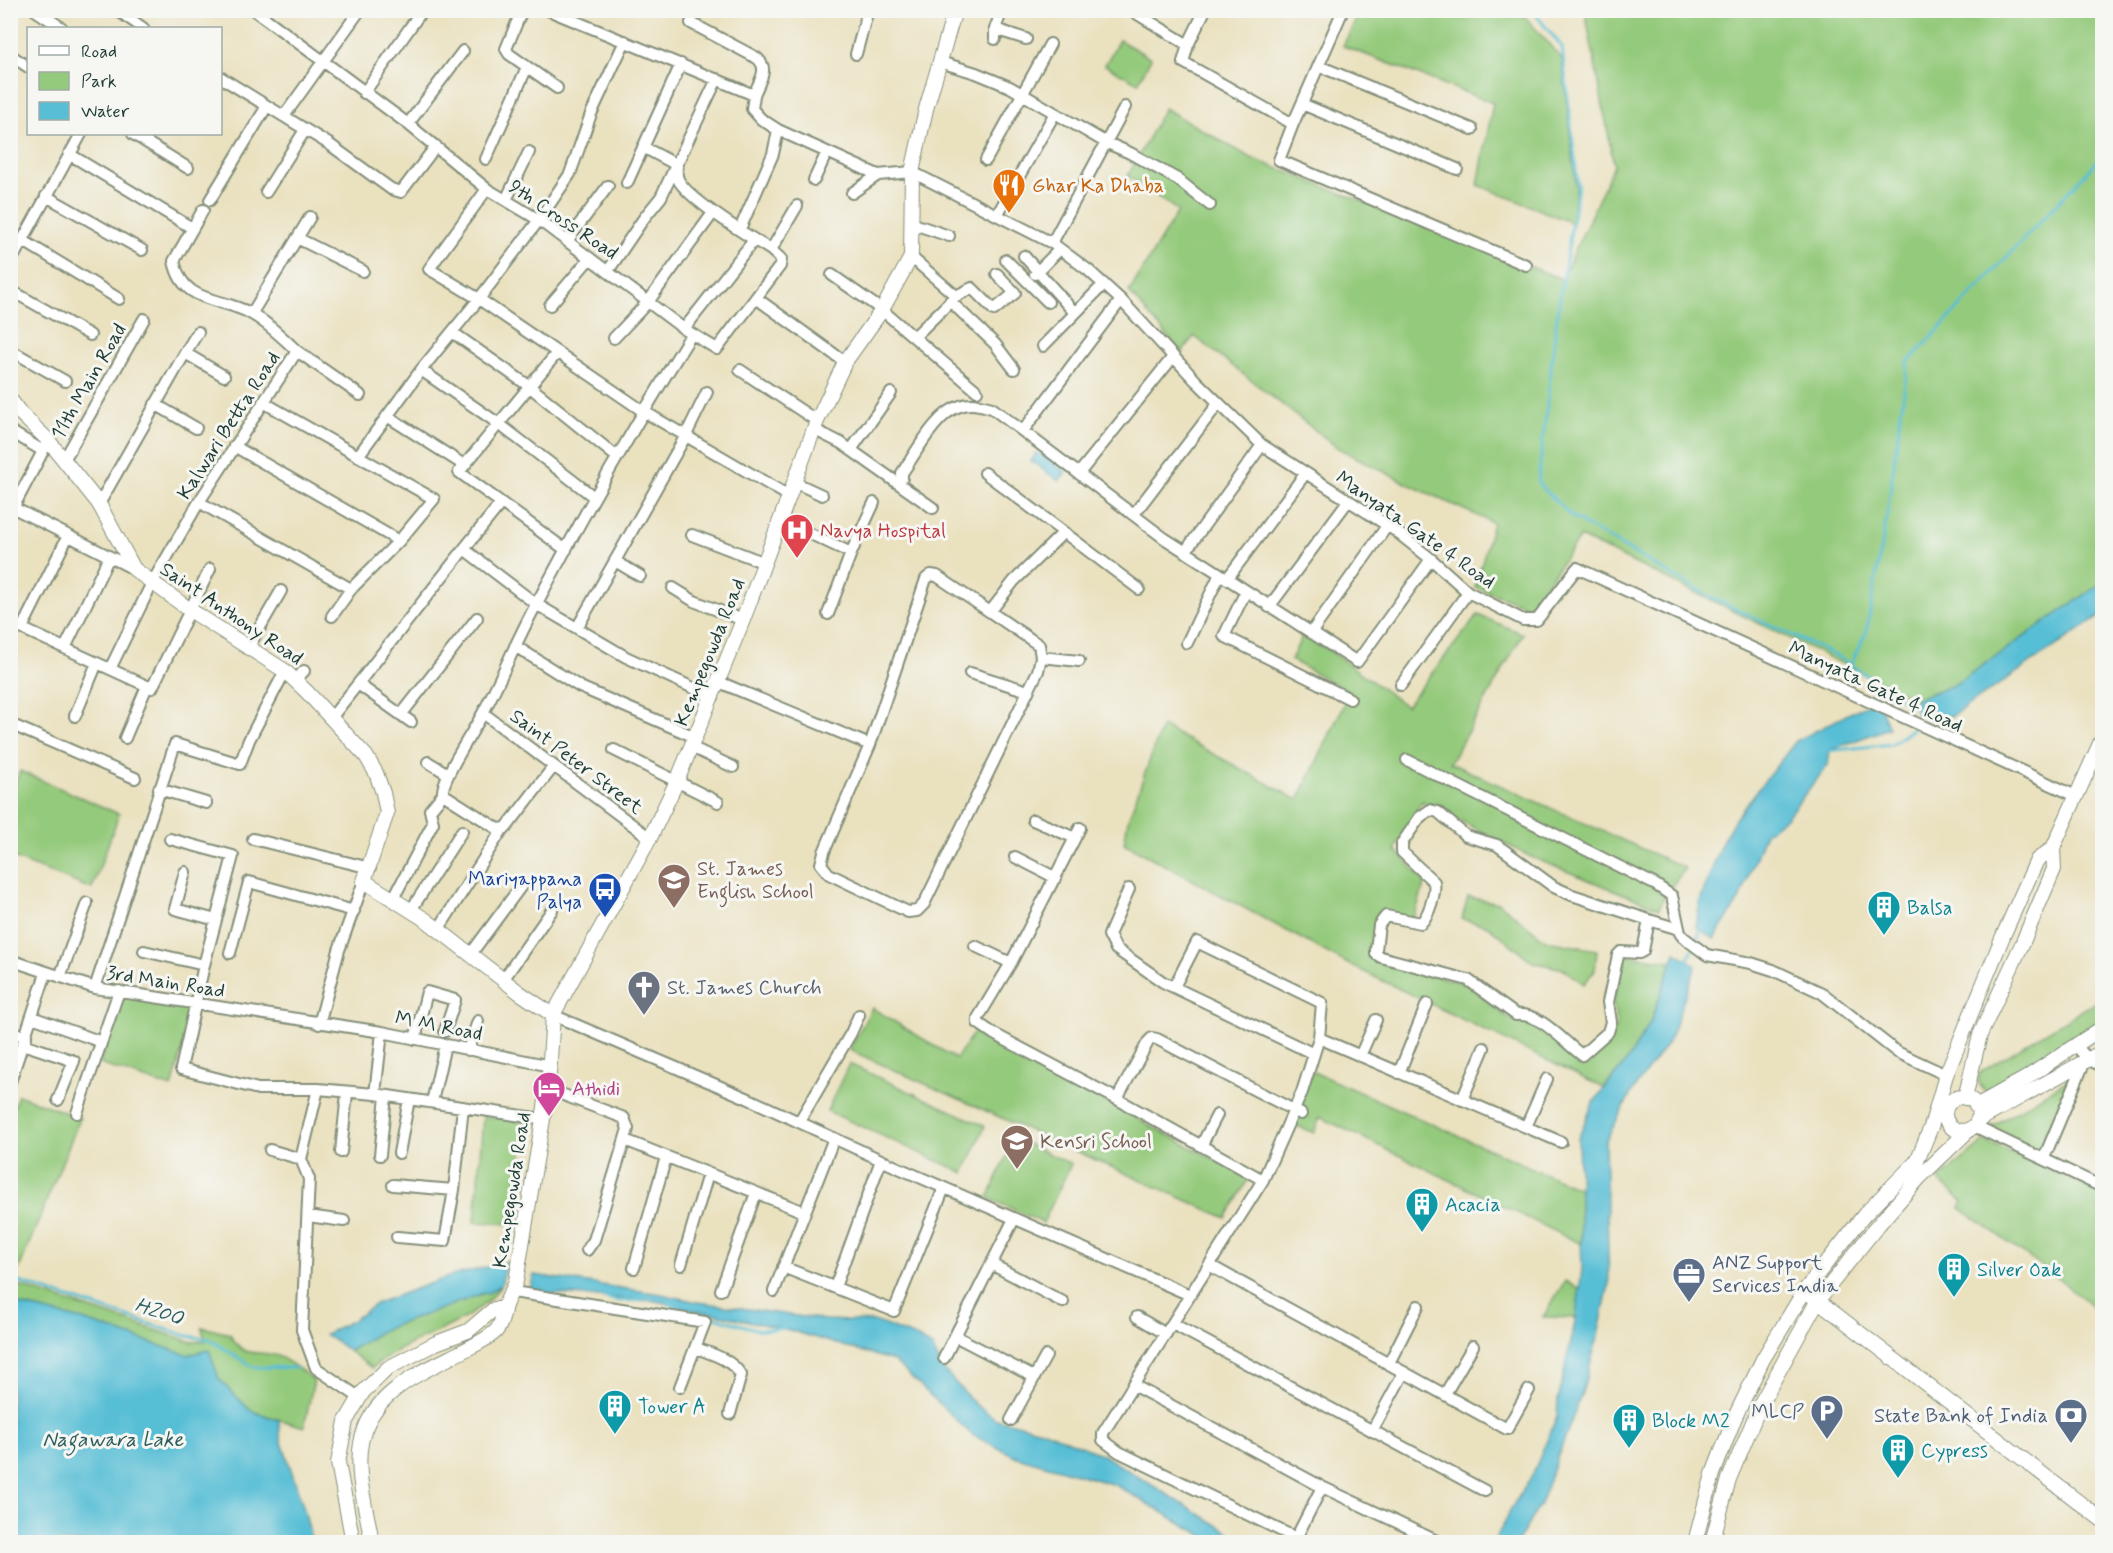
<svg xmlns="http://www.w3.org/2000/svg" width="2113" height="1553" font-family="Mynerve,sans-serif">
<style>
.green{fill:#94ca7c;stroke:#5a8458;stroke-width:1.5}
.water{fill:#57bed5;stroke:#3b7e84;stroke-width:1.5}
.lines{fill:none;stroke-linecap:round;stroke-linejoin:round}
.stream{stroke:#57bed5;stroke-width:3}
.minor-casing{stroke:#848f7a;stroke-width:14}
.tertiary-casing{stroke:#848f7a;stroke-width:16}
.minor{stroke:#fff;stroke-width:10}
.tertiary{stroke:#fff;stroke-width:14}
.labels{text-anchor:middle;stroke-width:6;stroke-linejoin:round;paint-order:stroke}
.food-label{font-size:20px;fill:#c56008;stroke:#f6f6f2;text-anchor:start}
.street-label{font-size:20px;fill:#1f3d34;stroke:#f6f6f2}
.health-label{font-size:20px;fill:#be3a42;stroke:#f6f6f2;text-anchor:start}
.education-label{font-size:20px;fill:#785e54;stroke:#f6f6f2;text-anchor:start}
.transit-label{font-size:20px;fill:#164399;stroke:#f6f6f2;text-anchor:end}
.culture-label{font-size:20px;fill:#0d838f;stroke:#f6f6f2;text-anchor:start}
.worship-label{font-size:20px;fill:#5b616d;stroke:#f6f6f2;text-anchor:start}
.hotel-label{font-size:20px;fill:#b23c85;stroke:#f6f6f2;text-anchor:start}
.service-label{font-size:20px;fill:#4e5e75;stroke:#f6f6f2;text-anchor:end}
.water-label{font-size:21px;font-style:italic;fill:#2d5d5c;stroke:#f6f6f2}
</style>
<rect width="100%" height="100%" fill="#f6f6f2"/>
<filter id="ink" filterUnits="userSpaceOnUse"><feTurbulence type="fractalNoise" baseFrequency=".0167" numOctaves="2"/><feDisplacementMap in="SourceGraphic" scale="12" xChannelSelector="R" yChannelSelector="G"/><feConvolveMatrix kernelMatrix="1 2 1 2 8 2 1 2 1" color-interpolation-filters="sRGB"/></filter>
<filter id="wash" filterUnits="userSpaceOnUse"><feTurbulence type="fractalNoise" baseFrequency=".008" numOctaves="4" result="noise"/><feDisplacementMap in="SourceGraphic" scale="24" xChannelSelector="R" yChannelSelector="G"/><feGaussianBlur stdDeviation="1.35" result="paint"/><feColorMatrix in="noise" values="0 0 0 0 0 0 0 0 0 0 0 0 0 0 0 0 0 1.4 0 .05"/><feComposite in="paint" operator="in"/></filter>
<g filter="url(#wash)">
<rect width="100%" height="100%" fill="#eae1bf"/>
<path class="green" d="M1360,11H1520L1562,59L1576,187L1572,223L1478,185L1493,103L1343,46Z
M1585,11H2102V583L1954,685L1915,699L1580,537L1530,607L1475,587L1493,523L1410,485L1338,448L1194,336L1182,353L1129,292L1178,211L1128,176L1164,108L1251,158L1562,279L1614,165Z
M1119,40L1151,58L1138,83L1105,65Z
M1478,615L1523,634L1450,763L1685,868L1663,899L1659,908L1531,857L1422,801L1395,849L1425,882L1414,918L1379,912L1370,959L1467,984L1510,1019L1538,1025L1584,1064L1617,1026L1613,1003L1625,955L1672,961L1650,1023L1629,1058L1604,1088L1350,965L1124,843L1128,820L1162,726L1298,800L1350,692L1291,660L1304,632L1406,706Z
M20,771L119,814L92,889L11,857V794Z
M1468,897L1499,903L1547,941L1597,950L1595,970L1584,984L1563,969L1533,962L1488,926L1462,919Z
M121,995L193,1008L172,1088L100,1064Z
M2099,1000H2102V1021L1991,1092C1980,1090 1974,1080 1982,1071Z
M872,1008L956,1059L974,1032L1249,1178L1226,1218L849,1050Z
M849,1064L985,1126L964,1173L827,1111Z
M1311,1071L1580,1189L1581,1244L1320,1117L1314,1133L1292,1124Z
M2074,1076L2041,1152L1990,1128Z
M18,1095L80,1118L19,1269L11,1267L10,1117Z
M483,1116L526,1122L512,1224L475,1222Z
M1015,1138L1071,1164L1043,1223L988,1198Z
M1985,1141L2102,1194V1315L2059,1279L1960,1208L1963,1202L1938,1180Z
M1565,1281L1580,1290L1576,1318L1543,1317Z
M10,1283L192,1342L205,1341L202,1327L230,1334C244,1359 252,1350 274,1355C285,1357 304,1373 314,1380L304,1427L251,1411L219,1379L209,1351L187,1355L83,1320L11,1303Z
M501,1285C482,1316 439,1330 408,1345C395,1351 383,1360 372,1368L349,1351L383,1330L484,1293L487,1294Z"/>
<path class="water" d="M1037,452L1066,472L1059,481L1031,461Z
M2102,583V615L1952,716L1916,715L1915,699L1954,685Z
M1877,699L1889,728L1830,750L1828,765L1786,818L1765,833L1741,897L1714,939L1696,927L1700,901L1721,844L1735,819L1796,741Z
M1676,952L1696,966L1669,1041L1632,1092L1605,1142L1609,1284L1597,1340L1582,1393L1540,1504L1518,1542H1494L1515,1502L1531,1478L1557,1417L1558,1400L1576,1318L1582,1269L1578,1139L1593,1103L1629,1058L1650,1023Z
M507,1262L501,1285L487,1294L484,1293L383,1330L349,1351L325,1334L353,1320L377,1303L451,1276Z
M534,1275L661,1294L698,1302L825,1320L877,1322L918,1338L932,1347L942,1368L975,1404L996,1419L1042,1430L1103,1455L1245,1542H1214L1115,1485L1017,1457L972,1435L894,1361L789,1330L656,1301L529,1292Z
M11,1303L83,1320L187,1355L209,1350L219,1379L251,1411L279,1420L280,1436L304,1509L312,1542H11Z"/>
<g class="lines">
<path class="stream" d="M1532,10L1562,47L1578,186L1557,316L1538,483L1572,517L1706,595L1837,656L1918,710
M1850,665L1866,633L1886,522L1908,362L2102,156
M1921,723L1933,714
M1827,751L1892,744L1916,726
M1696,942L1701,928
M1686,964L1693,948
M10,1279L187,1336L209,1339L253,1367L296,1368
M604,1297L618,1301L642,1300
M669,1304L759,1330L788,1328"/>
</g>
</g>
<g filter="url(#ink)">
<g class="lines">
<defs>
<path id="minor" d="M35,10L62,28
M117,10L143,28
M254,10L408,124L487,189L539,220L684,329L717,349L780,266L781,259L771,250L797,206
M522,10L506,49L509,54L557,88
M548,10L754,95L752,109L761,119L778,130L827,152L878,175L912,172L1052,243L1088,270L1121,300L1196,381L1262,445L1393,529L1431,559L1468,592L1523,620H1537L1577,568L2076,796
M1131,10L1188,45
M1205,10L1188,45L1183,62L1293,124L1343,10
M691,23L757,58C770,69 759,81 754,95
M995,29L1026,39
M995,39V29L1002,10
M856,54L868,10
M10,58L12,56L28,67
M940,62L976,73L1010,87L1105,142L1130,153L1177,179L1210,205
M1319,66L1472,129
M220,77L329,144L391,189L401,192L436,146
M364,93L421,12
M1302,104L1457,169
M284,116L360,10
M408,124L463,51
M1293,124L1279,160L1526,265
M133,134L188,168
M643,147L677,165C677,170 676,175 678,179C687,199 750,237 771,250
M69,154L192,228
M486,159L527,67
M986,160L1050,44
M814,180L827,152
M627,183L681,64
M487,189L429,269L479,299L643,411L789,496
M266,192L305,130
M852,193L878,175
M46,196L142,250
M210,200L267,106
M506,200L529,152
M997,215L1055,113
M911,223L949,236
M740,229L773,154L778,130
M297,238L363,271
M22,240L119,299
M567,241L608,186
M1052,243L1125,107
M1024,256L1075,313
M911,257L956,296
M1006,260L1048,302
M10,263L81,134
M608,271L644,218L661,197L717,79
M1035,274L1060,249
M832,275L882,310L977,391
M10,290L90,335
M756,298L845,362
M950,301L995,344L1014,369
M550,305L590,258
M252,313L310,217
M684,329L754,240
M452,332L529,386L617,457
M914,337L956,296L972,288L994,310L1015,293L997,274
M614,338L648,302L713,213
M1043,346L1104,284
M10,350L65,381
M297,351L360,395
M185,353L198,332
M557,353L459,472L566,550
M421,370L499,424L594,497
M740,370L817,421
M263,402L434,499L399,541L351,589L332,616
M155,404L196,428
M387,416L464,465
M813,429L841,443L933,508
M10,431L43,451L45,446
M1023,431L1121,300
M234,446L399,541
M851,450L891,393
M358,456L421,370L479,299L539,220L570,174L591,114L625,41
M64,460L144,319
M1080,472L1173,357
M985,473L1139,589
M794,482L822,495
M898,483L902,478V473C916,453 936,413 960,406C971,402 981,405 992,408L1164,538L1357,662L1431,559
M199,502L351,589
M501,503L464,549L536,604L626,657L713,697
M99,504L185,353L224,376
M10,506L134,569
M11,512L43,451
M1134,514L1218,404
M781,520L851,553L828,614
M692,535L765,563
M1185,552L1262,445
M851,553L874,503
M615,561L640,576
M931,575L937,576L1039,645L1041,657L1038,671L924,904L917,911L908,912L829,874L821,864L824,852L870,745L926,579Z
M1227,579L1305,474
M673,588L694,601L743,620
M1246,591L1224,636L1350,699
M1269,607L1348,501
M990,612L1014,581L1063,533
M10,623L147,686
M22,628L68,536
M577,628L685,437L707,392
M1311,633L1387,526
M1187,643L1220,574
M515,646L580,687L695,737
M65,648L109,557
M248,648L281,591
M1041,657L1079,661
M110,669L152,583L199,502L297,351C283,338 267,322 250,313C217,296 183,304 174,261L203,210
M970,673L1028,691
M295,680L304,671
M719,682L870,745
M358,684L411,722
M1401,685L1468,592
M483,713L650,838
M401,715L477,618
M75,716L97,663
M331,718L464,549
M10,724L135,778
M125,738L147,686L152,688L210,569
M691,747L733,767
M614,750L718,802
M1407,760L1656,885L1672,896L1680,933L1683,937L1707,955L1751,963L1773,970L1822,993L1897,1052L1946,1075
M428,762L448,774
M554,766L506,828L498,829L443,794C440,780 475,729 483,713C502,677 517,639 537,603C585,512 636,422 691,335
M159,789L206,803
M1033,820L1075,838
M1080,828L1011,963L978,1018V1023L994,1034L1117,1099L1263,1180
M170,839L233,856L204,965L181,1069L258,1089H318L375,1094L542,1119
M253,839L370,868
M1015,857L1056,878
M185,872L175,909L216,920
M1129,889L1109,935L1116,949L1163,982L1314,1054
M393,899L433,823L430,810L443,794
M411,910L462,831
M1649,920L1572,895L1554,887L1497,845L1466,836L1438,812L1430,810L1420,817L1402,843V852L1434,882C1436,893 1429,915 1421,923L1386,916L1379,925L1376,950V954L1381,957L1468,980L1516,1015C1541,1012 1563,1042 1582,1055L1608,1032L1611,1022L1608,1002L1618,955L1621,952L1639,953L1643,951L1649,920L1679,929
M438,930L502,830
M975,946L1011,963
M144,951L204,965
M230,953L249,882L354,911
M470,955L521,886
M10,960L95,988L382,1032L551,1066
M60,977L87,903
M503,980L552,910
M1174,987L1197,942L1322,1003L1319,1038L1302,1092L1263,1180L1103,1433V1440L1119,1452L1296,1538L1322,1487
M95,988L175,744L240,764L249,740L285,671
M553,1015L749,1099L894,1166L1190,1295
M32,1017L96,1040
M319,1024L339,950L364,881
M10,1031L26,1037
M1319,1038L1561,1142
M415,1039L427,992L455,1000L445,1031
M23,1044L74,1061L58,1100
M2076,1046L2089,1060L2102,1066
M468,1050L478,1021
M1360,1056L1376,1020
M1399,1073L1427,1004
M10,1082L46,973
M318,1089L301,1159L309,1179L302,1330L316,1368L360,1398
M548,1089L624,1118L628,1129L594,1240L587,1250
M375,1094L382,1032
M1117,1099L1148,1042L1152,1038L1157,1039L1301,1114
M1462,1100L1484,1048
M432,1102L445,1045
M77,1113L119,991
M799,1122L851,1033L859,1015
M1974,1126L2102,1187
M1526,1127L1547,1079
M625,1140L804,1212
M1201,1146L1217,1115
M270,1150L301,1159
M341,1152L347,1093
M399,1153L409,1099
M380,1155L386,1096
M2044,1158L2084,1063
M393,1185L454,1190L463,1107
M308,1216L344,1221
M1014,1219L955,1336L1034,1377
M397,1237L445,1241L454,1190
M991,1264L1063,1302
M681,1265L708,1174
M1209,1265L1507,1429L1529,1390
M783,1267L894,1311L944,1188
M634,1268L666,1157
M835,1287L881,1160
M721,1290L756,1193
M774,1291L834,1138
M513,1292L705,1322L680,1387
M1137,1317L1166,1334
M1173,1324L1485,1491
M696,1348C712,1354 731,1359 741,1375L730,1414
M944,1358L955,1336
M1389,1363L1418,1306
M1133,1385L1322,1487L1439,1542
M1445,1394L1473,1346
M1011,1420L1046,1356
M1372,1431L1404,1372"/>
<path id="tertiary" d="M10,399L20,413L48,440L99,504L134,569L190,610L285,671L307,692L366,756L376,773L383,793L387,813L364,881L426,920L520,993L553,1015
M1945 1114a17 17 0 1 1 34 0a17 17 0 1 1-34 0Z
M1965,1098L1980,1035L2022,944L2054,869L2053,848L2102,739
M1976,1106L2026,1078L2102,1028
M1977,1121L2102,1052
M1812,1296L2102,1520
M353,1542L338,1463L346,1421L363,1392L388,1368L436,1343L468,1331L494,1309H504
M372,1542C367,1511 355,1475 361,1443C370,1393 420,1373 461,1352C472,1346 487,1340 496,1331C502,1324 502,1318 504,1310C505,1301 513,1291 516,1281L548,1089L553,1015L650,838L677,781L743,620L817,421L845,362L882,310L911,257L912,172L926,109L955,10
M1695,1542L1713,1474L1735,1417L1763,1359L1805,1290L1865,1214L1917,1161L1931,1127L1946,1075L2003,936L2037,860L2053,848
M1712,1542L1729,1479L1761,1403L1818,1300L1879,1224L1919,1178L1970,1129"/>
</defs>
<use href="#minor" class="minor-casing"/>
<use href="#tertiary" class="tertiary-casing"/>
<use href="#minor" class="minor"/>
<use href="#tertiary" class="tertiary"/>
</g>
</g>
<defs>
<symbol id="restaurant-pin" viewBox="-11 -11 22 30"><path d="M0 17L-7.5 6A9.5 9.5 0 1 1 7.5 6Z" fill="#e8710a" stroke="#f6f6f2"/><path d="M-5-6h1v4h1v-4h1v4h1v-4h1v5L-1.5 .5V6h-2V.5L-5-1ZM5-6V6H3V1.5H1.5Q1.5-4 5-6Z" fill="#fff"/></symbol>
<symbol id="hospital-pin" viewBox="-11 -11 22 30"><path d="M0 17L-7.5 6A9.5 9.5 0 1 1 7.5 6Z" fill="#e0444e" stroke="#f6f6f2"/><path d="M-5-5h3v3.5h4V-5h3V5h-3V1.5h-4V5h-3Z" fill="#fff"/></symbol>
<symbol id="school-pin" viewBox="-11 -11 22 30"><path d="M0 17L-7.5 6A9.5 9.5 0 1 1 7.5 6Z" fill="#8d6e63" stroke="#f6f6f2"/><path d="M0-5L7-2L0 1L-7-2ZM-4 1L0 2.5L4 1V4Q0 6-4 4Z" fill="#fff"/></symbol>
<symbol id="bus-pin" viewBox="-11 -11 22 30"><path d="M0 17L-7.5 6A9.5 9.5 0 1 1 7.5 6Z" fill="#1a4fb4" stroke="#f6f6f2"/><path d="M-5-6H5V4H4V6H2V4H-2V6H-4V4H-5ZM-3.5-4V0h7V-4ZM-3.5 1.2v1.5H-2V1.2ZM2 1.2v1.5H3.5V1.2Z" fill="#fff"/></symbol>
<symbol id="building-pin" viewBox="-11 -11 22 30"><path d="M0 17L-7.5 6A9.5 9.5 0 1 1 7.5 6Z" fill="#0f9aa8" stroke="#f6f6f2"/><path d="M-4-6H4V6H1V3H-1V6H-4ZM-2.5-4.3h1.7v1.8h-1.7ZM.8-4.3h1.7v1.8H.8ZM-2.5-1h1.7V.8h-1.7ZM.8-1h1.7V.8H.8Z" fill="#fff"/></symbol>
<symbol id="church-pin" viewBox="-11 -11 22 30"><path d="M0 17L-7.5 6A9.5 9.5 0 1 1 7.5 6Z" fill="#6b7280" stroke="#f6f6f2"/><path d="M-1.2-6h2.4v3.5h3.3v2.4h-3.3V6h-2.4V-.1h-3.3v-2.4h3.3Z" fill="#fff"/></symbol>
<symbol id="hotel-pin" viewBox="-11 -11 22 30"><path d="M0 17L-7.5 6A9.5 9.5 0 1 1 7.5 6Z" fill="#d1479c" stroke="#f6f6f2"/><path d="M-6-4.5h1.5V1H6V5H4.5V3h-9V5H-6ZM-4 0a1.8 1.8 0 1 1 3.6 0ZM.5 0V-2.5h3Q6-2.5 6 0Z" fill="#fff"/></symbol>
<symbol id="office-pin" viewBox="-11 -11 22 30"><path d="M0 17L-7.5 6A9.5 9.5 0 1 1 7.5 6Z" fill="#5c6f8a" stroke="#f6f6f2"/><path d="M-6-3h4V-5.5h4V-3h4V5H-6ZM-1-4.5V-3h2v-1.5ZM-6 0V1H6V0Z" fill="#fff"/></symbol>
<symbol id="parking-pin" viewBox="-11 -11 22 30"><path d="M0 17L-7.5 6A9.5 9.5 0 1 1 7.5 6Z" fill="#5c6f8a" stroke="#f6f6f2"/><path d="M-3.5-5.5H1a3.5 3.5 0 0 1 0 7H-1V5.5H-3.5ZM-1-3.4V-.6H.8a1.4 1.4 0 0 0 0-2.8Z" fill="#fff"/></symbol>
<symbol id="bank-pin" viewBox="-11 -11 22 30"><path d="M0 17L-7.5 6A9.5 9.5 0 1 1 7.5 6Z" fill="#5c6f8a" stroke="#f6f6f2"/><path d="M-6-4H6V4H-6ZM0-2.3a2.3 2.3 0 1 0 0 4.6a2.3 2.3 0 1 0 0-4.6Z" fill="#fff"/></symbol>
</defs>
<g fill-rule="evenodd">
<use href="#restaurant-pin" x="990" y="166" width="38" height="52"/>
<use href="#hospital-pin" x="778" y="511" width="38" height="52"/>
<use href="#school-pin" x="655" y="861" width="38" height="52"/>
<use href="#bus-pin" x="586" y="870" width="38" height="52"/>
<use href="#building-pin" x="1865" y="888" width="38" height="52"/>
<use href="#church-pin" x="625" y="968" width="38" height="52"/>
<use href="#hotel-pin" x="530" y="1069" width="38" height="52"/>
<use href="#school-pin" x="998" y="1122" width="38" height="52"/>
<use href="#building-pin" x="1403" y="1185" width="38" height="52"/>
<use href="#building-pin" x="1935" y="1250" width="38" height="52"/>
<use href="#office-pin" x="1670" y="1255" width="38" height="52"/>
<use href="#building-pin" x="596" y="1387" width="38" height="52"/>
<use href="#parking-pin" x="1808" y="1392" width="38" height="52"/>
<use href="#bank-pin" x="2052" y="1396" width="38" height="52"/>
<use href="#building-pin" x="1610" y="1401" width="38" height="52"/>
<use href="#building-pin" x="1879" y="1431" width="38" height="52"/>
</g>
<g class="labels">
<g class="food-label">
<text x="1032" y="192">Ghar Ka Dhaba</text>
</g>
<g class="street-label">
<text transform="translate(564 219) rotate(34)" y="7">9th Cross Road</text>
<text transform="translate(88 381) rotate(-60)" y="7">11th Main Road</text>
<text transform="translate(228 425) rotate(-57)" y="7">Kalwari Betta Road</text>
<text transform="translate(1416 529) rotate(35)" y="7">Manyata Gate 4 Road</text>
<text transform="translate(232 613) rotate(34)" y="7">Saint Anthony Road</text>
<text transform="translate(709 652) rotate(-68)" y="7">Kempegowda Road</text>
<text transform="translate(1876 686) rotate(25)" y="7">Manyata Gate 4 Road</text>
<text transform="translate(577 761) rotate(37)" y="7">Saint Peter Street</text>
<text transform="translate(166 981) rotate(9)" y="7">3rd Main Road</text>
<text transform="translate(439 1025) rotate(11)" y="7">M M Road</text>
<text transform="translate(511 1190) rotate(-81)" y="7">Kempegowda Road</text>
</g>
<g class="health-label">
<text x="820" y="537">Navya Hospital</text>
</g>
<g class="education-label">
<text x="697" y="875">St. James<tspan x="697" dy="23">English School</tspan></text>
<text x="1040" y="1148">Kensri School</text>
</g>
<g class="transit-label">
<text x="582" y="885">Mariyappana<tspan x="582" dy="23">Palya</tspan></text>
</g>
<g class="culture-label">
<text x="1907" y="914">Balsa</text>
<text x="1445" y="1211">Acacia</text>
<text x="1977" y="1276">Silver Oak</text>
<text x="638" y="1413">Tower A</text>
<text x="1652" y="1427">Block M2</text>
<text x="1921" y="1457">Cypress</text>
</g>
<g class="worship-label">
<text x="667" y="994">St. James Church</text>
</g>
<g class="hotel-label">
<text x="572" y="1095">Athidi</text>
</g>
<g class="service-label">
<text x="1712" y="1269" text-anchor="start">ANZ Support<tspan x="1712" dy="23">Services India</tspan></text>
<text x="1804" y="1418">MLCP</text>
<text x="2048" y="1422">State Bank of India</text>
</g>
<g class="water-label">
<text transform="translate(159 1311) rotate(18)" y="7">H200</text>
<text x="113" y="1446">Nagawara Lake</text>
</g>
</g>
<rect width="2113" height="1553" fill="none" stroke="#f6f6f2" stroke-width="36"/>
<rect x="27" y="27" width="195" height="108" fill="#f6f6f2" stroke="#a0aca6" stroke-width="1.5"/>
<rect x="39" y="46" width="30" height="9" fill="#ffffff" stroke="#a0aca6" stroke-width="1.5"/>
<text x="81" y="57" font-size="18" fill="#1f3d34">Road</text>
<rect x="39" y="72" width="30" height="18" fill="#94ca7c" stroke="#a0aca6" stroke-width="1.5"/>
<text x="81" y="87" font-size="18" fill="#1f3d34">Park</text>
<rect x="39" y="102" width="30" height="18" fill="#57bed5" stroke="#a0aca6" stroke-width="1.5"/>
<text x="81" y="117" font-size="18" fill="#1f3d34">Water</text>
</svg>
